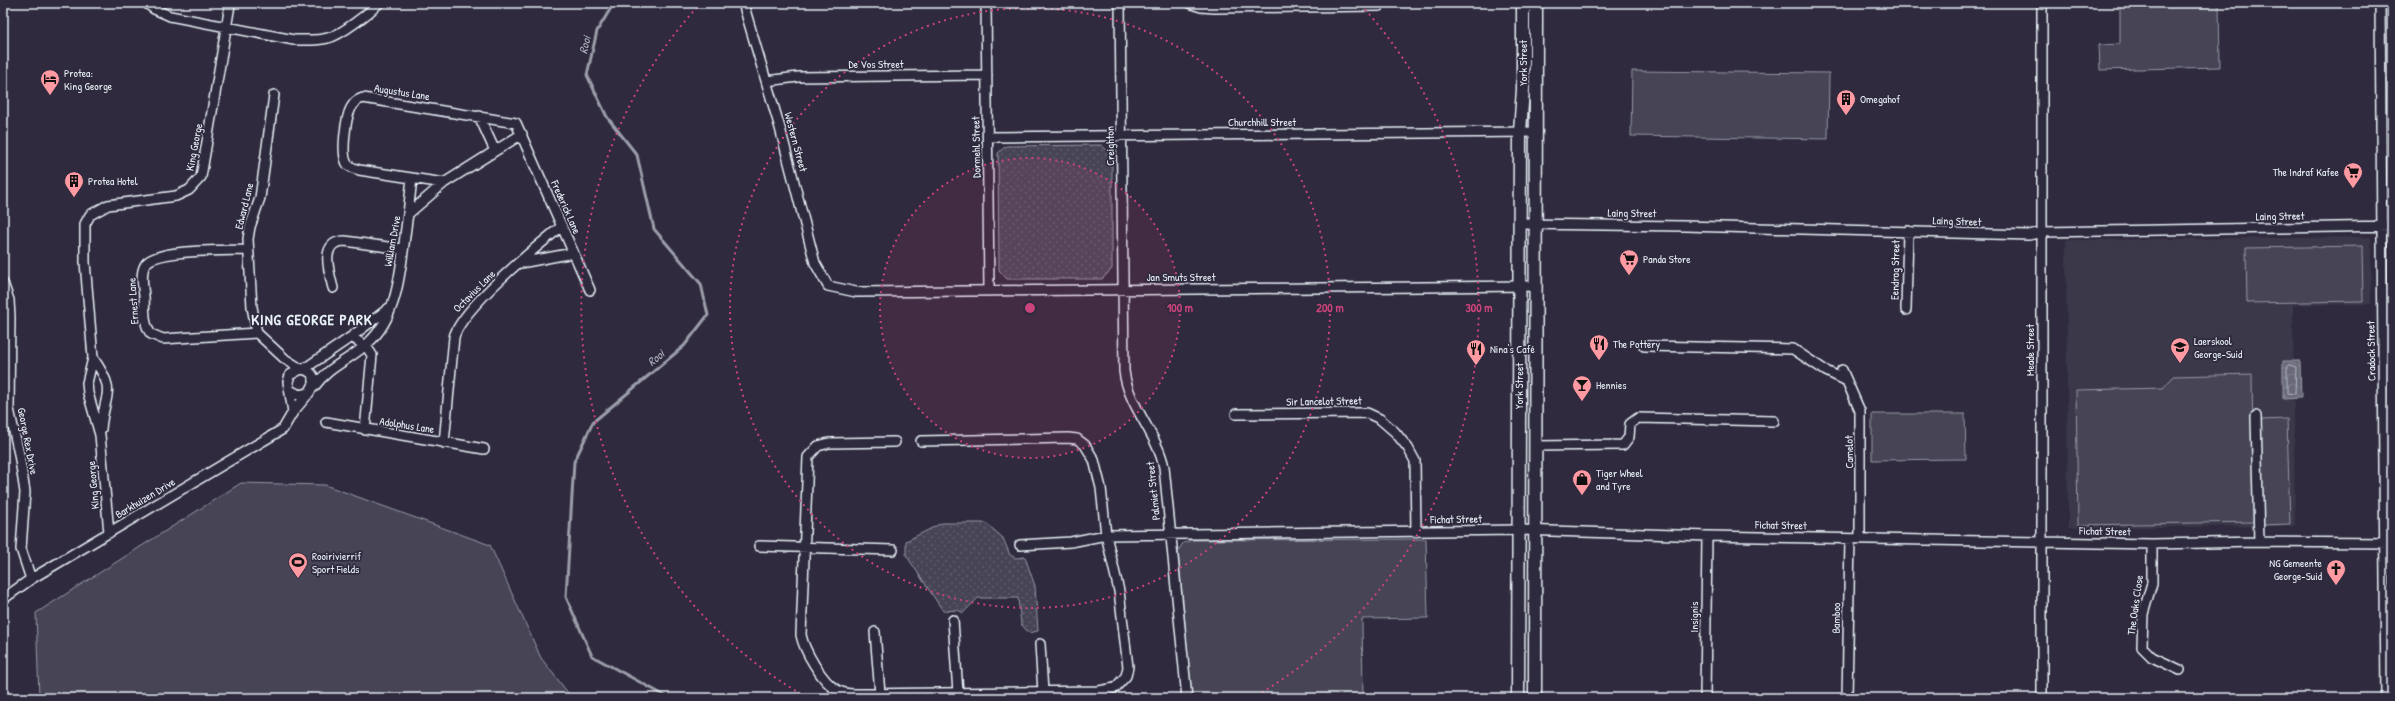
<svg xmlns="http://www.w3.org/2000/svg" width="2395" height="701" font-family="'Patrick Hand',sans-serif">
<style>
.built{fill:#3b3749}
.grass{fill:#464455;stroke:#979aa6}
.park{fill:url(#park-dots);stroke:#979aa6}
.water{fill:url(#water-waves);stroke:#9c9fab}
.lines{fill:none;stroke-linecap:round;stroke-linejoin:round}
.shore{stroke:#b5bbc5;stroke-width:1}
.stream{stroke:#9c9fab;stroke-width:3}
.street-casing{stroke:#e8f1f8;stroke-width:12}
.secondary-casing{stroke:#e8f1f8;stroke-width:15}
.street{stroke:#2f2a3d;stroke-width:9}
.secondary{stroke:#2f2a3d;stroke-width:12}
.ring{fill:none;stroke:#ca437a;stroke-width:2;stroke-dasharray:2 4}
.labels{text-anchor:middle;stroke-width:3.5;stroke-linejoin:round;paint-order:stroke}
.street-label{font-size:11px;fill:#e8f1f8;stroke:#2f2a3d}
.poi-label{font-size:11px;fill:#e8f1f8;stroke:#2f2a3d;text-anchor:start}
.water-label{font-size:12px;font-style:italic;fill:#afb4be;stroke:#2f2a3d}
.district-label{font-size:15px;font-weight:bold;letter-spacing:1px;fill:#e8f1f8;stroke:#2f2a3d}
.centre{fill:#ca437a;stroke:#2f2a3d;stroke-width:2}
.ring-label{font-size:12px;text-anchor:middle;font-weight:bold;fill:#ca437a;stroke:#2f2a3d;stroke-width:3.5;stroke-linejoin:round;paint-order:stroke}
</style>
<defs>
<pattern id="park-dots" width="8" height="8" patternUnits="userSpaceOnUse"><rect width="8" height="8" fill="#464455"/><path d="M2 2h.1M6 6h.1" fill="none" stroke="#615f6e" stroke-width="1.8" stroke-linecap="round"/></pattern>
<pattern id="water-waves" width="16" height="10" patternUnits="userSpaceOnUse"><rect width="16" height="10" fill="#696978"/><path d="M0 5q4-4 8 0t8 0" fill="none" stroke="#7e7f8c"/></pattern>
</defs>
<rect width="100%" height="100%" fill="#2f2a3d"/>
<filter id="ink" filterUnits="userSpaceOnUse"><feTurbulence type="fractalNoise" baseFrequency=".025" numOctaves="2"/><feDisplacementMap in="SourceGraphic" scale="8" xChannelSelector="R" yChannelSelector="G"/><feConvolveMatrix kernelMatrix="1 2 1 2 8 2 1 2 1" color-interpolation-filters="sRGB"/></filter>
<g filter="url(#ink)">
<path class="built" d="M2371,237V304L2293,305L2295,526L2068,528L2066,240Z"/>
<path class="grass" d="M2219,3L2220,67L2100,70L2099,45L2120,44V4Z
M1632,71L1829,73L1828,139L1631,136Z
M2362,246L2363,301L2247,303L2246,248Z
M2252,374L2254,522L2078,525L2076,390L2163,388L2174,376Z
M1872,414H1965L1966,459L1872,460Z
M2287,419L2290,524L2263,525L2259,420Z
M241,483L325,485L490,545L541,658L572,698H39L36,613Z
M1426,539L1428,618L1362,619L1363,698H1192L1178,551L1183,543L1190,541V540Z"/>
<path class="park" d="M1101,145L1112,154V269L1102,279H1007L999,270L998,153L1006,146Z
M942,523H986L1003,538L1010,555L1016,558L1025,557L1035,586L1038,631L1029,633L1021,624L1018,598H978L963,613L958,610L943,611L906,555V541Z"/>
<path class="water" d="M2283,361H2300L2301,398L2283,399Z"/>
<g class="lines">
<path class="shore" d="M2289,365L2296,367L2295,394L2287,393V367Z"/>
<path class="stream" d="M614,3L597,31L587,75L607,117L637,155L654,229L701,284L708,315L684,346L593,422L574,462L566,597L592,656L669,698"/>
<defs>
<path id="street" d="M146,3L154,9L170,16L294,40C305,40 317,41 328,38C341,35 369,13 379,3
M743,3L780,128L815,263L828,286L856,292L1536,286
M986,3L989,290
M1120,3L1124,371C1128,406 1157,433 1164,467L1187,698
M1189,3L1201,7L1214,8L1379,6
M2042,3V698
M2380,3L2386,698
M766,81L798,77L987,75
M274,95L260,198L250,227L248,239L252,307L257,333L285,359L301,369
M479,116L495,151
M988,137L1537,132
M444,183L359,170C356,169 350,167 348,165C340,156 346,117 351,108C354,102 357,100 363,98L516,123L590,290
M408,214L412,178
M1520,224L1684,226L2029,235L2042,232L2392,226
M248,250C229,251 154,248 145,265C140,274 143,286 144,296C145,308 143,324 151,334L163,339L257,333
M521,263L573,253
M3,283L9,300L10,317L9,409L19,454L25,492L21,549L31,579
M333,288C329,272 319,241 345,241L402,249
M1906,310L1908,231
M351,337L366,346L372,355L365,430
M1644,346L1793,349L1826,371L1847,381
M93,358C118,394 104,392 101,429
M304,369L351,337L389,308
M1842,370L1860,411V539
M314,387C329,366 350,360 368,343C402,313 401,256 408,214L444,183L522,134
M290,390L299,395L309,393L314,384C315,375 310,370 301,369L290,375L288,382L293,412
M1236,414L1367,413L1380,419L1395,432L1408,448L1415,461L1416,532
M2256,416L2259,542
M326,422L484,449
M895,442L829,443L818,446L808,457L801,635C804,650 822,682 837,690C844,694 850,694 858,694L1099,691L1115,688L1126,676L1128,667L1119,591L1106,535L1101,488L1094,460L1085,445L1077,439L1068,438L921,441
M444,443L454,337C462,308 536,247 562,226
M1535,446L1623,445L1629,437L1630,424L1638,418L1774,421
M109,533L100,435L88,393L87,383L93,358L85,262V224L90,215L108,205L176,196L189,190L201,177L230,5
M2152,544V583L2143,614L2142,647L2152,657L2180,670
M1020,545L1071,542L1106,535L1520,530L1707,536L2152,544L2259,542L2392,543
M759,546L893,550
M3,599L31,579L283,429L293,412L309,393
M953,620L958,693
M875,632L880,694
M1040,644L1043,692
M1705,698L1707,536
M1847,698L1850,539"/>
<g id="secondary">
<path id="s1" d="M1518,698L1520,132L1523,89V3"/>
<path d="M1535,698L1536,3"/>
</g>
</defs>
<use href="#street" class="street-casing"/>
<use href="#secondary" class="secondary-casing"/>
<use href="#street" class="street"/>
<use href="#secondary" class="secondary"/>
</g>
</g>
<circle cx="1030" cy="308" r="150" fill="#ca437a" fill-opacity=".12"/>
<g class="ring">
<circle cx="1030" cy="308" r="150"/>
<circle cx="1030" cy="308" r="300"/>
<path d="M806 697A449 449 0 0 1 699 5M1361 5A449 449 0 0 1 1254 697"/>
</g>
<defs>
<symbol id="hotel-pin" viewBox="-11 -11 22 30"><path d="M0 17L-7.5 6A9.5 9.5 0 1 1 7.5 6Z" fill="#ff9aa2" stroke="#2f2a3d"/><path d="M-6-4.5h1.5V1H6V5H4.5V3h-9V5H-6ZM-4 0a1.8 1.8 0 1 1 3.6 0ZM.5 0V-2.5h3Q6-2.5 6 0Z" fill="#111"/></symbol>
<symbol id="building-pin" viewBox="-11 -11 22 30"><path d="M0 17L-7.5 6A9.5 9.5 0 1 1 7.5 6Z" fill="#ff9aa2" stroke="#2f2a3d"/><path d="M-4-6H4V6H1V3H-1V6H-4ZM-2.5-4.3h1.7v1.8h-1.7ZM.8-4.3h1.7v1.8H.8ZM-2.5-1h1.7V.8h-1.7ZM.8-1h1.7V.8H.8Z" fill="#111"/></symbol>
<symbol id="supermarket-pin" viewBox="-11 -11 22 30"><path d="M0 17L-7.5 6A9.5 9.5 0 1 1 7.5 6Z" fill="#ff9aa2" stroke="#2f2a3d"/><path d="M-6-5.5h2.5l.6 2H6L4.5 2H-2.5L-4.4-4H-6ZM-1.5 3.2a1.3 1.3 0 1 0 .1 0ZM3 3.2a1.3 1.3 0 1 0 .1 0Z" fill="#111"/></symbol>
<symbol id="restaurant-pin" viewBox="-11 -11 22 30"><path d="M0 17L-7.5 6A9.5 9.5 0 1 1 7.5 6Z" fill="#ff9aa2" stroke="#2f2a3d"/><path d="M-5-6h1v4h1v-4h1v4h1v-4h1v5L-1.5 .5V6h-2V.5L-5-1ZM5-6V6H3V1.5H1.5Q1.5-4 5-6Z" fill="#111"/></symbol>
<symbol id="school-pin" viewBox="-11 -11 22 30"><path d="M0 17L-7.5 6A9.5 9.5 0 1 1 7.5 6Z" fill="#ff9aa2" stroke="#2f2a3d"/><path d="M0-5L7-2L0 1L-7-2ZM-4 1L0 2.5L4 1V4Q0 6-4 4Z" fill="#111"/></symbol>
<symbol id="bar-pin" viewBox="-11 -11 22 30"><path d="M0 17L-7.5 6A9.5 9.5 0 1 1 7.5 6Z" fill="#ff9aa2" stroke="#2f2a3d"/><path d="M-6-5H6L.8 .8V4.5H3.5V6h-7V4.5H-.8V.8Z" fill="#111"/></symbol>
<symbol id="shop-pin" viewBox="-11 -11 22 30"><path d="M0 17L-7.5 6A9.5 9.5 0 1 1 7.5 6Z" fill="#ff9aa2" stroke="#2f2a3d"/><path d="M-5-2.5h2.3a2.7 3.5 0 0 1 5.4 0H5L5.5 6h-11ZM-1.5-2.5h3a1.5 2.3 0 0 0-3 0Z" fill="#111"/></symbol>
<symbol id="stadium-pin" viewBox="-11 -11 22 30"><path d="M0 17L-7.5 6A9.5 9.5 0 1 1 7.5 6Z" fill="#ff9aa2" stroke="#2f2a3d"/><path d="M0-5a6.5 5 0 1 0 0 10a6.5 5 0 1 0 0-10ZM-3.5-1.8h7v3.6h-7Z" fill="#111"/></symbol>
<symbol id="church-pin" viewBox="-11 -11 22 30"><path d="M0 17L-7.5 6A9.5 9.5 0 1 1 7.5 6Z" fill="#ff9aa2" stroke="#2f2a3d"/><path d="M-1.2-6h2.4v3.5h3.3v2.4h-3.3V6h-2.4V-.1h-3.3v-2.4h3.3Z" fill="#111"/></symbol>
</defs>
<g fill-rule="evenodd">
<use href="#hotel-pin" x="39" y="68" width="22" height="30"/>
<use href="#building-pin" x="1835" y="88" width="22" height="30"/>
<use href="#supermarket-pin" x="2342" y="161" width="22" height="30"/>
<use href="#building-pin" x="63" y="170" width="22" height="30"/>
<use href="#supermarket-pin" x="1618" y="248" width="22" height="30"/>
<use href="#restaurant-pin" x="1588" y="333" width="22" height="30"/>
<use href="#school-pin" x="2169" y="336" width="22" height="30"/>
<use href="#restaurant-pin" x="1465" y="338" width="22" height="30"/>
<use href="#bar-pin" x="1571" y="374" width="22" height="30"/>
<use href="#shop-pin" x="1571" y="468" width="22" height="30"/>
<use href="#stadium-pin" x="287" y="551" width="22" height="30"/>
<use href="#church-pin" x="2325" y="558" width="22" height="30"/>
</g>
<g class="labels">
<g class="street-label">
<text transform="translate(1523 63) rotate(-90)" y="4">York Street</text>
<text x="876" y="68">De Vos Street</text>
<text transform="translate(402 92) rotate(9)" y="4">Augustus Lane</text>
<text x="1262" y="126">Churchhill Street</text>
<text transform="translate(796 142) rotate(75)" y="4">Western Street</text>
<text transform="translate(1110 146) rotate(-91)" y="4">Creighton</text>
<text transform="translate(194 147) rotate(-79)" y="4">King George</text>
<text transform="translate(976 147) rotate(-91)" y="4">Dormehl Street</text>
<text transform="translate(244 206) rotate(-76)" y="4">Edward Lane</text>
<text transform="translate(566 207) rotate(66)" y="4">Frederick Lane</text>
<text transform="translate(1632 213) rotate(1)" y="4">Laing Street</text>
<text transform="translate(2280 216) rotate(-1)" y="4">Laing Street</text>
<text transform="translate(1957 221) rotate(2)" y="4">Laing Street</text>
<text transform="translate(392 241) rotate(-80)" y="4">William Drive</text>
<text transform="translate(1895 270) rotate(-89)" y="4">Eendrag Street</text>
<text x="1181" y="281">Jan Smuts Street</text>
<text transform="translate(474 291) rotate(-45)" y="4">Octavius Lane</text>
<text transform="translate(133 301) rotate(-94)" y="4">Ernest Lane</text>
<text transform="translate(2030 350) rotate(-90)" y="4">Meade Street</text>
<text transform="translate(2371 351) rotate(-91)" y="4">Cradock Street</text>
<text dy="4" stroke="none"><textPath href="#s1" startOffset="312">York Street</textPath></text>
<text transform="translate(1324 401) rotate(-1)" y="4">Sir Lancelot Street</text>
<text transform="translate(407 425) rotate(9)" y="4">Adolphus Lane</text>
<text transform="translate(28 441) rotate(79)" y="4">George Rex Drive</text>
<text transform="translate(1849 452) rotate(-91)" y="4">Camelot</text>
<text transform="translate(93 485) rotate(-95)" y="4">King George</text>
<text transform="translate(1153 491) rotate(-96)" y="4">Palmiet Street</text>
<text transform="translate(145 498) rotate(-31)" y="4">Barkhuizen Drive</text>
<text transform="translate(1456 519) rotate(-1)" y="4">Fichat Street</text>
<text transform="translate(1781 525) rotate(1)" y="4">Fichat Street</text>
<text transform="translate(2105 531) rotate(1)" y="4">Fichat Street</text>
<text transform="translate(2135 605) rotate(-82)" y="4">The Oaks Close</text>
<text transform="translate(1694 617) rotate(-90)" y="4">Insignis</text>
<text transform="translate(1836 618) rotate(-89)" y="4">Bamboo</text>
</g>
<g class="poi-label">
<text x="64" y="77">Protea:<tspan x="64" dy="13">King George</tspan></text>
<text x="1860" y="103">Omegahof</text>
<text x="2339" y="176" text-anchor="end">The Indraf Kafee</text>
<text x="88" y="185">Protea Hotel</text>
<text x="1643" y="263">Panda Store</text>
<text x="2194" y="345">Laerskool<tspan x="2194" dy="13">George-Suid</tspan></text>
<text x="1613" y="348">The Pottery</text>
<text x="1490" y="353">Nina's Café</text>
<text x="1596" y="389">Hennies</text>
<text x="1596" y="477">Tiger Wheel<tspan x="1596" dy="13">and Tyre</tspan></text>
<text x="312" y="560">Rooirivierrif<tspan x="312" dy="13">Sport Fields</tspan></text>
<text x="2322" y="567" text-anchor="end">NG Gemeente<tspan x="2322" dy="13">George-Suid</tspan></text>
</g>
<g class="water-label">
<text transform="translate(585 45) rotate(-77)" y="4">Rooi</text>
<text transform="translate(656 358) rotate(-40)" y="4">Rooi</text>
</g>
<g class="district-label">
<text x="312" y="325">KING GEORGE PARK</text>
</g>
</g>
<circle cx="1030" cy="308" r="6" class="centre"/>
<g class="ring-label">
<text x="1180" y="312">100 m</text>
<text x="1330" y="312">200 m</text>
<text x="1479" y="312">300 m</text>
</g>
<rect width="2395" height="701" fill="none" stroke="#2f2a3d" stroke-width="16"/>
<rect x="8" y="8" width="2379" height="685" fill="none" stroke="#e8f1f8" stroke-width="1.5" filter="url(#ink)"/>
</svg>
